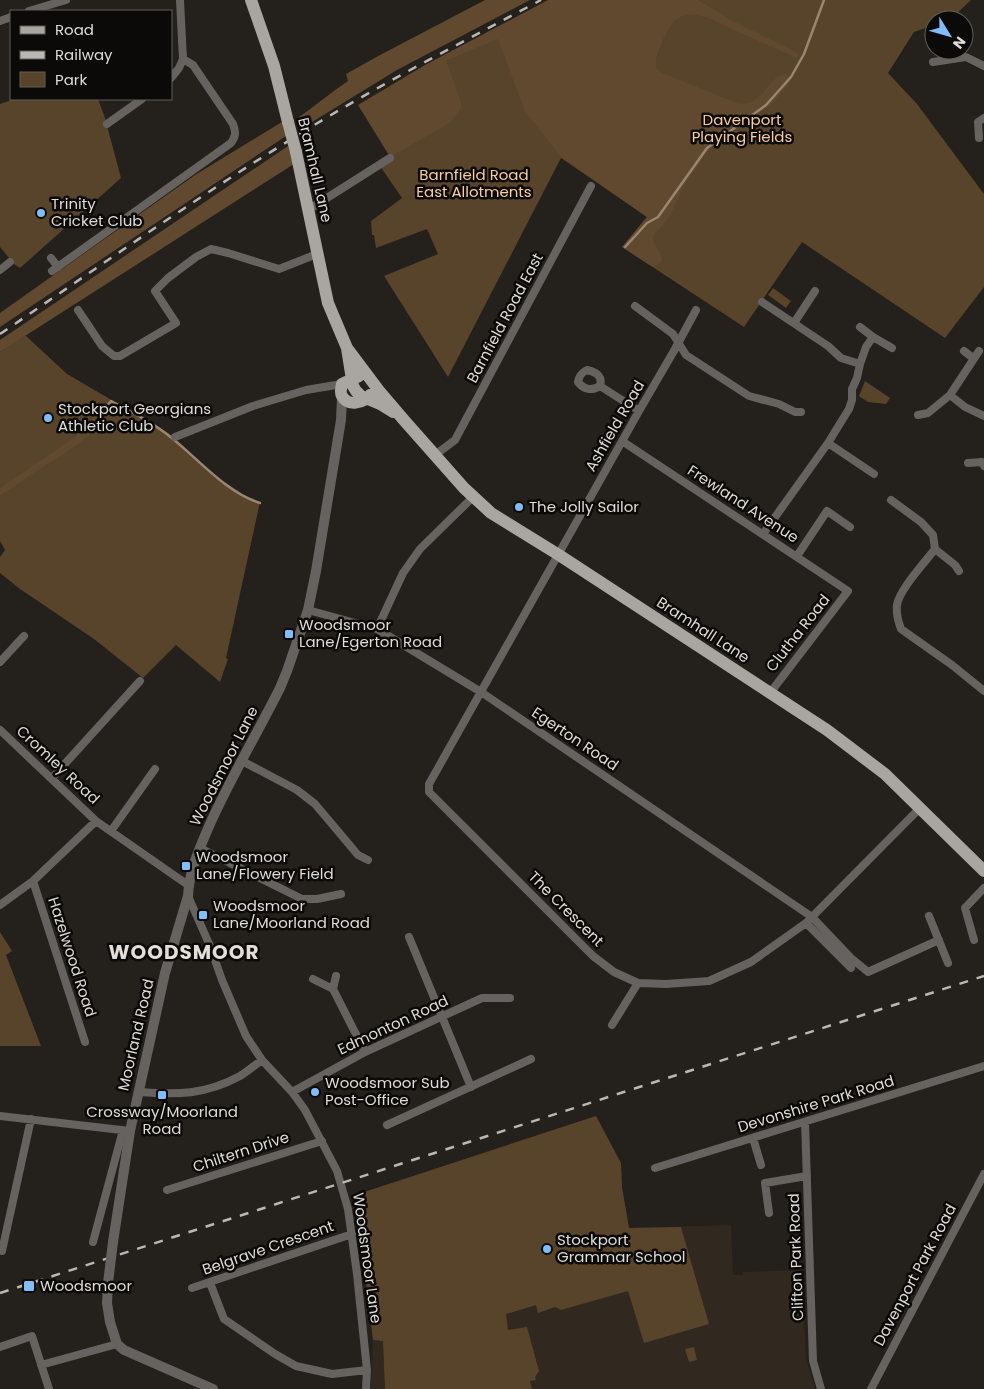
<svg xmlns="http://www.w3.org/2000/svg" width="984" height="1389" font-family="Poppins,sans-serif">
<style>
.built{fill:#31281f}
.green{fill:#58432b}
.forest{fill:#60492f}
.lines{fill:none;stroke-linecap:round;stroke-linejoin:round}
.stream{stroke:#988673;stroke-width:2.5}
.minor{stroke:#656260;stroke-width:8}
.tertiary{stroke:#656260;stroke-width:10}
.primary{stroke:#a9a5a0;stroke-width:12}
.rail{stroke:#bab7b4;stroke-width:2.5;stroke-dasharray:9 9;stroke-linecap:butt}
.tertiary-bridge{stroke:#656260;stroke-width:10}
.primary-bridge{stroke:#a9a5a0;stroke-width:12}
.poi-dot{fill:#80bdfa;stroke:#0c0a08;stroke-width:2}
.labels{text-anchor:middle;stroke-width:5;stroke-linejoin:round;paint-order:stroke}
.park-label{font-size:15px;fill:#f8cc9b;stroke:#0c0a08}
.street-label{font-size:15px;fill:#dedbd8;stroke:#0c0a08}
.poi-label{font-size:15px;fill:#dedbd8;stroke:#0c0a08;text-anchor:start}
.district-label{font-size:20px;font-weight:bold;letter-spacing:1px;fill:#e4ded8;stroke:#0c0a08}
</style>
<rect width="100%" height="100%" fill="#24201b"/>
<path class="built" d="M596,1116L621,1163L622,1187L629,1228L731,1225L733,1275H743V1272L802,1270L806,1359L815,1389H371L373,1340L355,1195Z"/>
<path class="green" d="M564,0H971L950,20H934V25L914,32L888,73L917,104L984,194V287L945,338L802,242L744,327L622,247L647,217L561,158L448,377L384,276L438,254L427,229L376,248L374,235H372L371,221L402,198L380,166L390,157L456,114L463,106L445,61L498,38Z
M14,99H98L105,118L121,178L20,268L14,264L0,247V104Z
M773,288L791,301L786,308L768,295Z
M25,335L67,374L168,433L211,473L244,495L260,502L226,658L228,659L220,682L176,645L143,678L94,639L20,589L0,573V557L5,550L0,541V352Z
M865,381L890,398L886,404L868,402L859,396Z
M0,932L12,951L6,955L41,1046H0Z
M596,1116L621,1163L622,1187L629,1228L681,1227L709,1324L644,1343L628,1291L561,1310L555,1307L538,1313L536,1305L506,1314L508,1330L527,1327L539,1371L535,1377L536,1380L530,1381L532,1389H385L383,1341L373,1340L355,1195Z
M694,1347L697,1360L689,1362L685,1349Z"/>
<path class="forest" d="M485,0H530L397,70L299,130L296,119C314,107 330,93 348,81L346,74L380,55Z
M548,0H698L731,20L796,52L798,54V56L796,58C775,48 753,39 732,29C721,24 709,17 697,15C691,14 683,15 678,18C669,24 654,55 656,66C657,70 661,72 665,74L737,103C763,109 765,78 785,74L791,77L790,83L773,103L710,148L684,186L669,218L653,236V242C659,251 669,261 653,267L622,247L647,217L561,157L525,111L498,39L446,61L463,106L450,123L390,157L358,105L425,65Z
M282,122L286,136L0,327V313L195,175Z
M288,146L294,164L0,352V340Z
M104,405L108,411C106,431 49,463 32,474C21,481 11,489 0,495V488L75,437Z"/>
<g class="lines">
<path class="stream" d="M625,247L647,223L658,217L707,148L766,105L791,77L804,54L824,0
M106,407L111,401C132,412 155,424 173,439C199,460 227,493 260,503"/>
<path class="minor" d="M29,11L66,0
M0,21L11,17
M933,62L966,57L984,66
M171,78L179,68L183,59L180,0
M107,124L142,99
M979,138L978,122L984,118
M308,210L390,158
M51,258L58,267
M0,270L10,262
M52,271L231,143C236,136 236,132 233,124L193,65L183,59
M762,302L828,346L841,358L860,364L857,378L852,389V400L849,409L828,443L763,534
M635,306L673,334L686,355L749,396L779,404L795,412H801
M78,310L102,346L114,356H120L176,323L155,291L168,278L196,257L211,249L228,253L279,269L317,254
M696,310L675,349L639,411L429,784V792L593,956L614,972L638,983L666,984L709,981L751,962L806,923L920,808
M794,323L815,291
M860,327L873,337
M964,351L973,358
M860,364L866,347L873,337L892,348
M600,386C603,376 596,372 587,370C581,373 579,376 578,382C584,390 592,391 600,386L639,411
M950,395L979,351
M918,415L928,413L950,395L965,407L984,416
M175,437L253,406L306,390L342,384
M622,441L848,591L770,693
M828,443L874,474
M435,455L455,440L591,186
M968,463L982,462L984,466
M891,500L921,522L933,535L935,549
M797,556L827,511L850,527
M959,571L955,565L935,549C925,562 899,590 897,605C896,613 898,621 901,629L952,665L984,691
M308,610L377,629L481,692L812,917L851,958L868,972L939,940
M377,629L403,573L420,549L473,497
M0,662L24,636
M0,730L96,821
M242,761L297,790L315,804L358,855L368,860
M52,778L140,681
M111,831L155,769
M200,848L302,899H317L341,894
M33,881L85,1042
M188,896L210,946L222,980L246,1036L262,1060L292,1092L305,1110L337,1171L348,1209L357,1274L367,1370L366,1389
M0,905L33,881L96,821L188,885
M929,916L948,963
M806,923L851,968
M409,937L471,1087
M974,940L965,908L984,888
M336,976L333,989L365,1052
M313,979L333,989
M612,1025L638,983
M139,1092C177,1095 205,1095 240,1076C248,1071 255,1065 262,1060
M292,1092L365,1052L482,998H510
M0,1116L130,1131
M805,1122L813,1361L821,1389
M387,1125L531,1059
M753,1138L761,1165
M655,1168L984,1066
M167,1190L322,1141
M769,1213L765,1183L807,1176
M93,1242L123,1130
M2,1251L31,1119
M210,1283L224,1319L275,1354L296,1366L332,1374L367,1370
M192,1288L352,1234
M0,1347L32,1336L49,1389
M41,1365L117,1344
M871,1389L984,1174"/>
<path class="tertiary" d="M113,1242L130,1131L165,973L188,896C189,871 200,847 210,824C231,777 257,734 280,688L287,671L308,610L316,571L341,420L342,397
M108,1283L107,1303L110,1322L117,1344L124,1350L213,1389"/>
<path class="primary" d="M251,0L274,66L288,122
M296,152L328,303L347,348L353,386L356,391L361,396L380,404L393,412
M347,348L380,392L403,419L464,488L491,513L559,555L827,730L885,774L984,871
M359,376L342,384C341,388 340,393 342,396C348,407 364,403 370,395"/>
<path class="rail" d="M0,334C96,269 191,201 290,140C371,89 457,45 541,0
M0,1293L984,976"/>
<path class="tertiary-bridge" d="M108,1283L113,1242"/>
<path class="primary-bridge" d="M288,122L296,152"/>
</g>
<g class="poi-dot">
<circle cx="41" cy="213" r="5"/>
<circle cx="48" cy="418" r="5"/>
<circle cx="519" cy="507" r="5"/>
<rect x="284" y="629" width="10" height="10" rx="2.5"/>
<rect x="181" y="861" width="10" height="10" rx="2.5"/>
<rect x="198" y="910" width="10" height="10" rx="2.5"/>
<circle cx="315" cy="1092" r="5"/>
<rect x="157" y="1090" width="10" height="10" rx="2.5"/>
<circle cx="547" cy="1249" r="5"/>
<rect x="23" y="1280" width="12" height="12" rx="2.5"/>
</g>
<g class="labels">
<g class="park-label">
<text x="742" y="125">Davenport<tspan x="742" dy="17">Playing Fields</tspan></text>
<text x="474" y="180">Barnfield Road<tspan x="474" dy="17">East Allotments</tspan></text>
</g>
<g class="street-label">
<text transform="translate(315 170) rotate(77)" y="5">Bramhall Lane</text>
<text transform="translate(505 318) rotate(-62)" y="5">Barnfield Road East</text>
<text transform="translate(615 426) rotate(-60)" y="5">Ashfield Road</text>
<text transform="translate(743 504) rotate(33)" y="5">Frewland Avenue</text>
<text transform="translate(703 630) rotate(33)" y="5">Bramhall Lane</text>
<text transform="translate(798 633) rotate(-52)" y="5">Clutha Road</text>
<text transform="translate(575 739) rotate(34)" y="5">Egerton Road</text>
<text transform="translate(58 765) rotate(43)" y="5">Cromley Road</text>
<text transform="translate(224 766) rotate(-63)" y="5">Woodsmoor Lane</text>
<text transform="translate(566 909) rotate(45)" y="5">The Crescent</text>
<text transform="translate(72 957) rotate(72)" y="5">Hazelwood Road</text>
<text transform="translate(393 1025) rotate(-25)" y="5">Edmonton Road</text>
<text transform="translate(136 1035) rotate(-77)" y="5">Moorland Road</text>
<text transform="translate(816 1104) rotate(-17)" y="5">Devonshire Park Road</text>
<text transform="translate(241 1152) rotate(-18)" y="5">Chiltern Drive</text>
<text transform="translate(268 1248) rotate(-19)" y="5">Belgrave Crescent</text>
<text transform="translate(796 1257) rotate(-92)" y="5">Clifton Park Road</text>
<text transform="translate(367 1258) rotate(82)" y="5">Woodsmoor Lane</text>
<text transform="translate(915 1275) rotate(-62)" y="5">Davenport Park Road</text>
</g>
<g class="poi-label">
<text x="51" y="209">Trinity<tspan x="51" dy="17">Cricket Club</tspan></text>
<text x="58" y="414">Stockport Georgians<tspan x="58" dy="17">Athletic Club</tspan></text>
<text x="529" y="512">The Jolly Sailor</text>
<text x="299" y="630">Woodsmoor<tspan x="299" dy="17">Lane/Egerton Road</tspan></text>
<text x="196" y="862">Woodsmoor<tspan x="196" dy="17">Lane/Flowery Field</tspan></text>
<text x="213" y="911">Woodsmoor<tspan x="213" dy="17">Lane/Moorland Road</tspan></text>
<text x="325" y="1088">Woodsmoor Sub<tspan x="325" dy="17">Post-Office</tspan></text>
<text x="162" y="1117" text-anchor="middle">Crossway/Moorland<tspan x="162" dy="17">Road</tspan></text>
<text x="557" y="1245">Stockport<tspan x="557" dy="17">Grammar School</tspan></text>
<text x="40" y="1291">Woodsmoor</text>
</g>
<g class="district-label">
<text x="184" y="959">WOODSMOOR</text>
</g>
</g>
<rect x="10" y="10" width="162" height="90" fill="#0c0a08" stroke="#605e5b"/>
<rect x="20" y="26" width="25" height="8" fill="#a9a5a0" stroke="#605e5b"/>
<text x="55" y="35" font-size="15" fill="#dedbd8">Road</text>
<rect x="20" y="51" width="25" height="8" fill="#bab7b4" stroke="#605e5b"/>
<text x="55" y="60" font-size="15" fill="#dedbd8">Railway</text>
<rect x="20" y="72" width="25" height="15" fill="#58432b" stroke="#605e5b"/>
<text x="55" y="85" font-size="15" fill="#dedbd8">Park</text>
<g transform="translate(949 35) rotate(127)"><circle r="24" fill="#0c0a08" stroke="#605e5b"/>
<path d="M0-4L9 19L0 12L-9 19Z" fill="#80bdfa"/>
<text y="-8" font-size="14" font-weight="bold" text-anchor="middle" fill="#dedbd8">N</text>
</g>
</svg>
